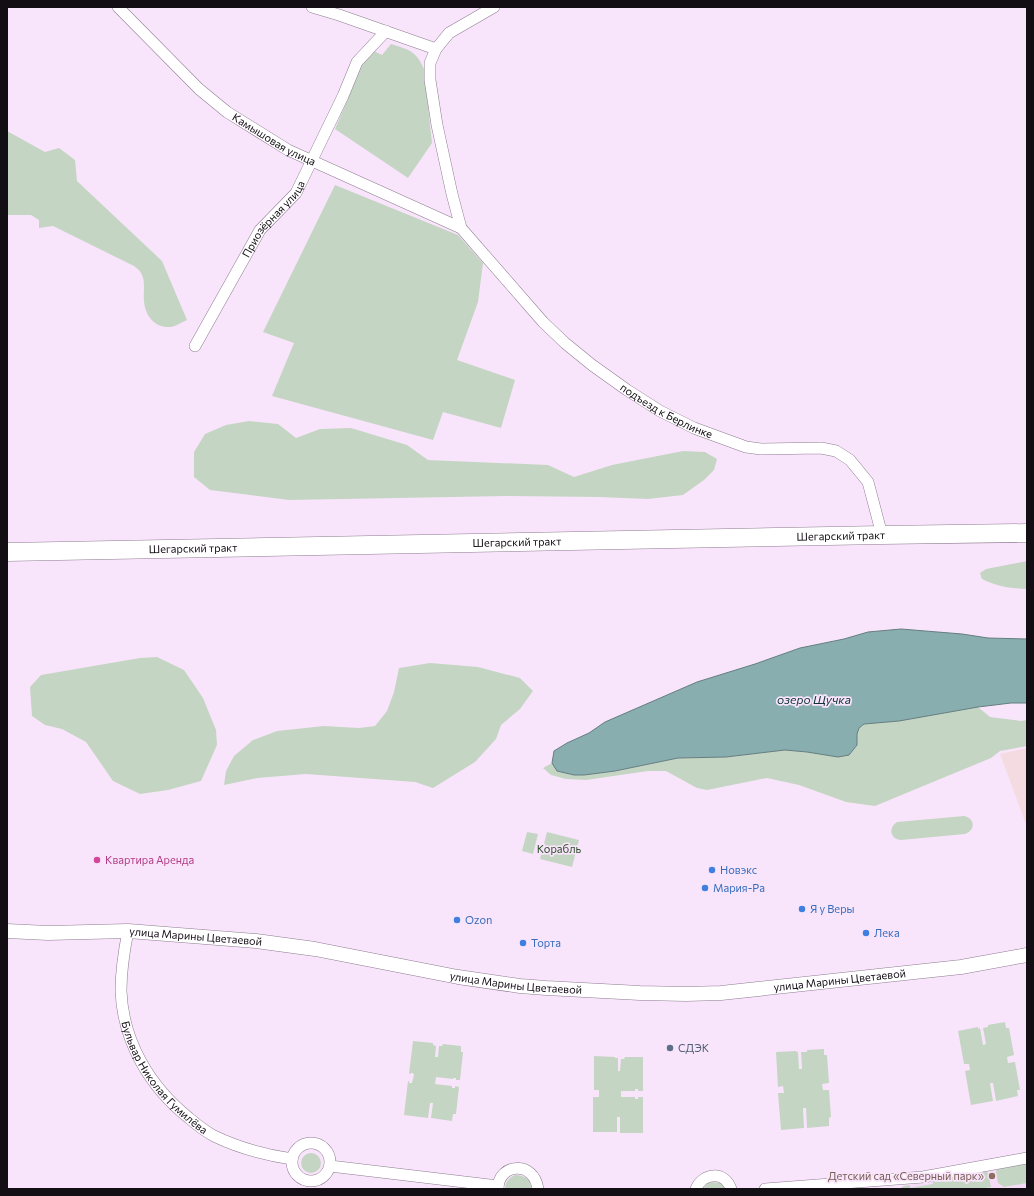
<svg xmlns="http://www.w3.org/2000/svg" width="1034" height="1196" font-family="Commissioner,sans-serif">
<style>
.built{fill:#f5dbf8}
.medical{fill:#f4dbe2}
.green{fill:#c5d5c3}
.water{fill:#88aeaf;stroke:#657e80}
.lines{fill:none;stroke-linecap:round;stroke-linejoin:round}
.minor-casing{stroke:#8e7c91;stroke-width:12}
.tertiary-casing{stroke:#8e7c91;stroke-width:15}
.primary-casing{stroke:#8e7c91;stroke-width:19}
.minor{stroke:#fff;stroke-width:11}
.tertiary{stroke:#fff;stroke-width:14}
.primary{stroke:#fff;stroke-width:18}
.hotel-dot{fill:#d1479c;stroke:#f9e5fb;stroke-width:1.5}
.shop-dot{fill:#3f7fe0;stroke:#f9e5fb;stroke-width:1.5}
.service-dot{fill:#5c6f8a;stroke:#f9e5fb;stroke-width:1.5}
.education-dot{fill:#8d6e63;stroke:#f9e5fb;stroke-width:1.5}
.labels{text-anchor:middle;stroke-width:3.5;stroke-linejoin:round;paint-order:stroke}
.street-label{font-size:11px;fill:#130d14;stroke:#f9e5fb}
.park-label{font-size:11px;fill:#2c4d29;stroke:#f9e5fb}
.hotel-label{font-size:11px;fill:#b23c85;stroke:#f9e5fb;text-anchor:start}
.shop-label{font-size:11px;fill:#366cbe;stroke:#f9e5fb;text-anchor:start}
.service-label{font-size:11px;fill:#4e5e75;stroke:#f9e5fb;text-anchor:start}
.education-label{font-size:11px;fill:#785e54;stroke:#f9e5fb;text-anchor:end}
.water-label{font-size:12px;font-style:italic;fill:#0d3436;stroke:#f9e5fb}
</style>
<rect width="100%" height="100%" fill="#f9e5fb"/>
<path class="built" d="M1027,1163V1189H899L904,1186Z"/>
<path class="medical" d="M1027,748V827L1000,754Z"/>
<path class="green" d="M391,44C410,50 416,51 424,69L432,143L408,178L335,129L362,65L374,51L382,55Z
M7,131L45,152L59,148L75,160L77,181L162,261L187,320C182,322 175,327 170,327C154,328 145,315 144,301C143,292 146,281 141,273C140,270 136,268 134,266L53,226L39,228V220L31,215H7Z
M335,185L458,235L483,263L478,302L457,360L515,380L501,428L443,412L433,440L272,396L294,343L263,332Z
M249,421L278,424L296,438L320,429L351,428L407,445L428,460L548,465L574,477L612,465L683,451L705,452L717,459L714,470L704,480L683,495L648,499L599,497L506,496L289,500L210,490L194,477V452L205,434L226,425Z
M1027,561V589C1009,588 998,587 982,579L980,573L986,569Z
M157,657L184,670L203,698L216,730L217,745L201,781L168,790L140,794L113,781L86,742L62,729L45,725L32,716L30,687L41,675L140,658Z
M430,663L478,667L520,678L533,691L520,709L501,725L496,739L475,762L433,788L415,782L306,774L257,778L224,785L226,771L234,756L253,740L277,731L324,726L359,728L375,726L387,711L394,692L399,668Z
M978,707L990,717L1021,721L1027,720V746L1000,751L991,758L875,806L846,802L799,785L767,778L707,790L697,788L666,771H648L586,780L566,779L551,775L543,768L552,763L558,771L584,775L615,771L678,758L726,757L785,750L849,755L857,745V734L859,728L864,724L899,721Z
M964,816C975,818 976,830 965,834L901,840C890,839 888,828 897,822Z
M527,832L538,834L533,854L522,851Z
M547,832L579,840L572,867L540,859Z
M1005,1022L1006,1028H1009L1014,1055L1007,1057L1008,1063L1015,1062L1020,1090H1017L1018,1096L996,1101L993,1083H990L993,1101L971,1105L965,1071L970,1070L969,1064H964L958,1031L978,1027V1029L980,1028L983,1045L986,1044L983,1028L988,1027V1025Z
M413,1041L433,1043V1045L436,1046L435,1057H438L439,1046H442L443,1044L461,1046V1052H463L460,1080H456V1078H453V1079L436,1077L435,1084L452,1086V1088H455V1086L459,1087L456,1114H453L452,1121L431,1118L433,1103H430L428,1118L404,1115L408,1081H409V1083H412L414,1075L413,1073H411L410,1074H409Z
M824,1049V1055H827L829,1083L822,1084L823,1090H829L831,1117L829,1118V1126L807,1128L806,1108H803L804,1128L781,1130L778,1093H784L783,1086L778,1087L776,1052L796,1051L797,1052H798L799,1069H802L801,1052H807V1050Z
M594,1056L615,1057V1058H618V1071H620L621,1059H624L625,1057H643V1091H638V1089H635V1091H621V1097H635V1099H638V1097H643V1133H620V1117H617V1132H593V1097H599V1090H594Z
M301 1163a10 10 0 1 1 20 0a10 10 0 1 1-20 0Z
M1027,1163V1183L1004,1187L998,1183L996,1172L997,1169Z
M985,1171L988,1173L991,1187L979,1189H899L904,1186L910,1185V1188L933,1184L932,1180Z
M515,1175C525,1175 531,1180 531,1189H505C505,1182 509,1178 515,1175Z
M712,1182L720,1183L726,1189H703L708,1183Z"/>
<path class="water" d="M901,629L962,634L988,638L1027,639V703H1011L978,707L899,721L864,724L859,728L857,734V745L849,755L838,757L807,752L785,750L726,757L678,758L615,771L584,775H574L557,771L552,763L554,751L567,743L589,733L605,722L697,682L755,664L800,648L844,639L868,632Z"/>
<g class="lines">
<defs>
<g id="minor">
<path id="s1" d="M118,7L199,89L227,112L288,150L461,228L543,322L565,343L592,365L627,390L660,411L694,428L746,447L761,449L821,448L836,451L850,460L868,482L882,535"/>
<path d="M312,7L339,15L436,49"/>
<path d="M461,228L452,194L437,125L430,80V63L436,49L449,33L494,7"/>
<path id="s2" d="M195,346L260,230L296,193L343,96L357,62L386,31"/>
<path id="s3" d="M128,931C124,951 121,971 121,991C123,1042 150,1087 189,1118C197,1125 205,1131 214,1136C239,1148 265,1155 292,1159"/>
<circle cx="311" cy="1162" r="19"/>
<path d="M330,1166L498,1186"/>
<path d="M498,1189C498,1163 534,1160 538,1189"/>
<path d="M696,1189C703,1172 725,1171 731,1189"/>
<path d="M765,1189L923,1177L1027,1158"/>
</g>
<g id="tertiary">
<path id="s4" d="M7,931L48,933L128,931L256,941L315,949L458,977L520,986L546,988L640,993L686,994L721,993L961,967L1027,955"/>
</g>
<g id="primary">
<path id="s5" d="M7,552L882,535L1027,533"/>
</g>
</defs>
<use href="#minor" class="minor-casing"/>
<use href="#tertiary" class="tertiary-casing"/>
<use href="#primary" class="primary-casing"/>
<use href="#minor" class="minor"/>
<use href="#tertiary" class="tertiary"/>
<use href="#primary" class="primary"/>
</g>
<circle class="hotel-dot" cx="97" cy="860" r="4"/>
<g class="shop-dot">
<circle cx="712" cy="870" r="4"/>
<circle cx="705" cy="888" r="4"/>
<circle cx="802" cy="909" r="4"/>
<circle cx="457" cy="920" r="4"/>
<circle cx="866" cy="933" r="4"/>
<circle cx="523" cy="943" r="4"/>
</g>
<circle class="service-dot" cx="670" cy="1048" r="4"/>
<circle class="education-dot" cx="992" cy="1176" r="4"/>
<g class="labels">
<g class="street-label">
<text dy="4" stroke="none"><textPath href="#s1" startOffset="206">Камышовая улица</textPath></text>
<text dy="4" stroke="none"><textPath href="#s2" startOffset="150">Приозёрная улица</textPath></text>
<text dy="4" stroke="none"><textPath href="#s1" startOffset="691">подъезд к Берлинке</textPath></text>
<text dy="4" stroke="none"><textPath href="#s5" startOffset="834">Шегарский тракт</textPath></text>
<text dy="4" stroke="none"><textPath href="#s5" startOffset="510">Шегарский тракт</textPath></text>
<text dy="4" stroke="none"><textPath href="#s5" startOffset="186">Шегарский тракт</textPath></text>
<text dy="4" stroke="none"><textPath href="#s4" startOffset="189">улица Марины Цветаевой</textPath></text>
<text dy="4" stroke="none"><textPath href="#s4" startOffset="838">улица Марины Цветаевой</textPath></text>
<text dy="4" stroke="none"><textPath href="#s4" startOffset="513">улица Марины Цветаевой</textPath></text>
<text dy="4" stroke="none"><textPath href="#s3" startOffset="161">Бульвар Николая Гумилёва</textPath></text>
</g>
<g class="park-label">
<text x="559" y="853">Корабль</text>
</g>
<g class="hotel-label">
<text x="105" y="864">Квартира Аренда</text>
</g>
<g class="shop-label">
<text x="720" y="874">Новэкс</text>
<text x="713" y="892">Мария-Ра</text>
<text x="810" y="913">Я у Веры</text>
<text x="465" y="924">Ozon</text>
<text x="874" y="937">Лека</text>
<text x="531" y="947">Торта</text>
</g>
<g class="service-label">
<text x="678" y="1052">СДЭК</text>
</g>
<g class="education-label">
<text x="984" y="1180">Детский сад «Северный парк»</text>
</g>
<g class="water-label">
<text x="814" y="704">озеро Щучка</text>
</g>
</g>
<rect width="1034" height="1196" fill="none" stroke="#130d14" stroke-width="16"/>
</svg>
